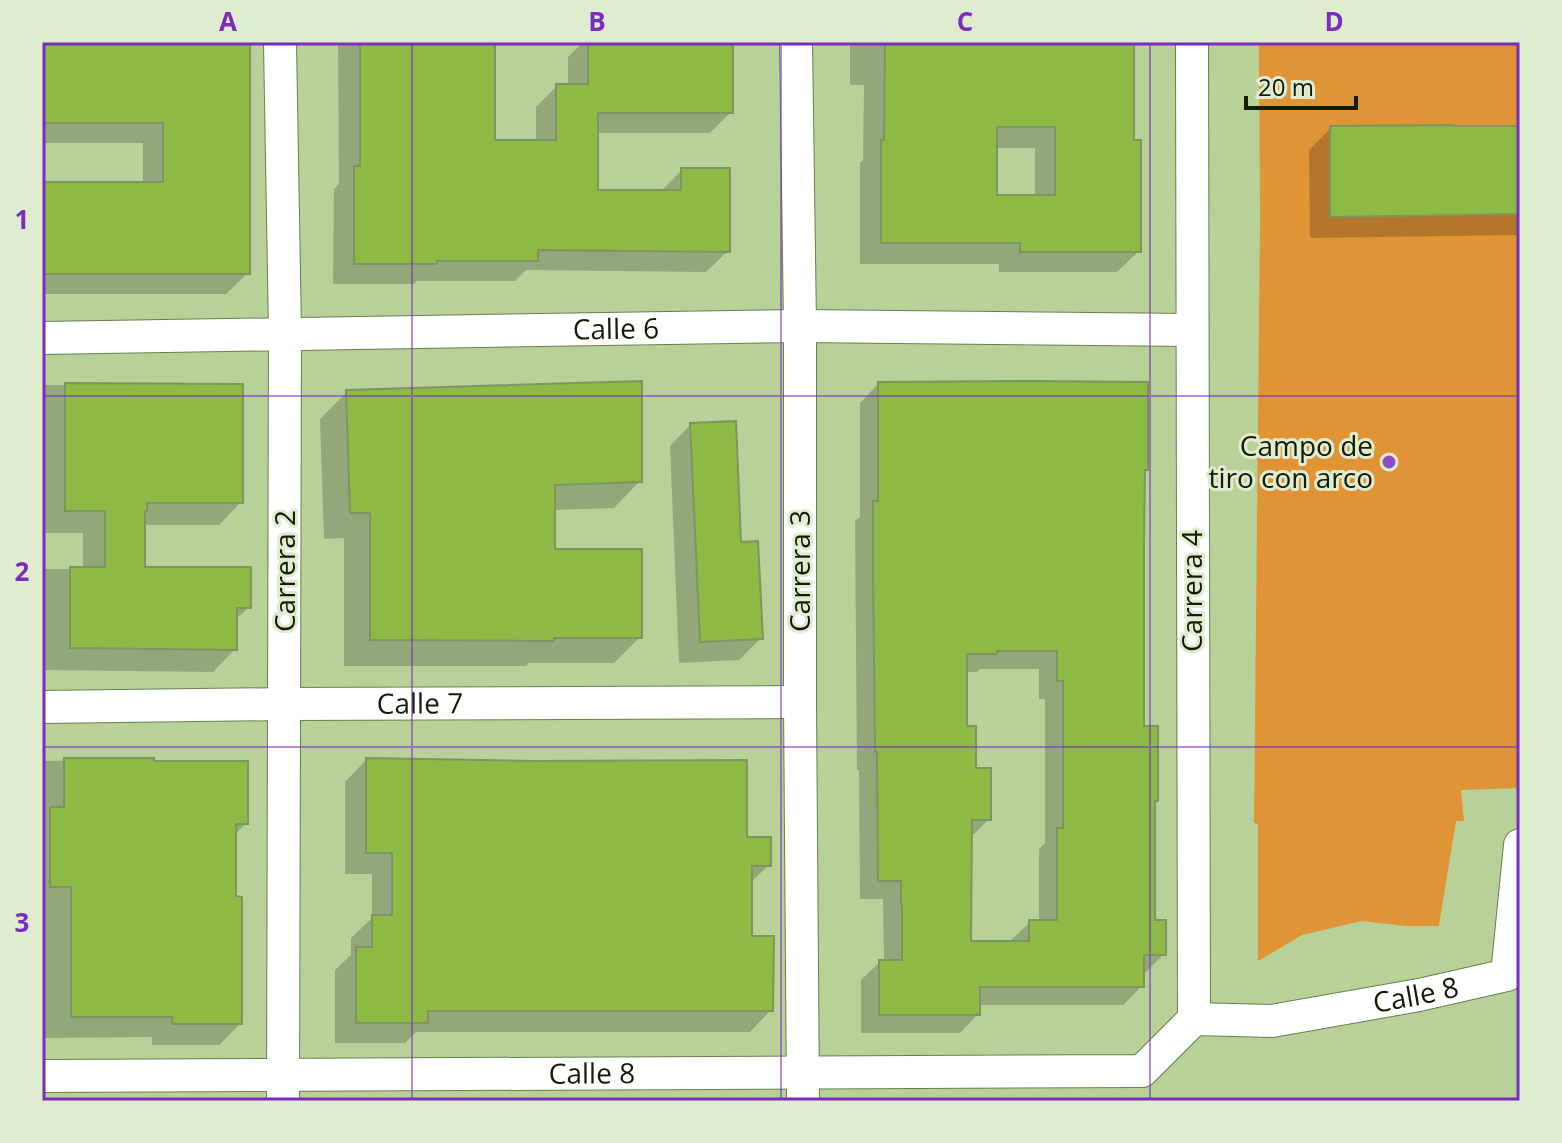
<svg xmlns="http://www.w3.org/2000/svg" width="1562" height="1143" font-family="'Open Sans',sans-serif">
<style>
.green{fill:#e19436}
.shadow{fill:#0003;fill-rule:evenodd}
.building{fill:#8db945;stroke:#7e9560;stroke-width:2;fill-rule:evenodd}
.lines{fill:none;stroke-linecap:round;stroke-linejoin:round}
.minor-casing{stroke:#697f4b;stroke-width:34}
.minor{stroke:#fff;stroke-width:32}
.grid{fill:none;stroke:#7b2cbf;stroke-width:2;stroke-opacity:0.55}
.poi-dot{fill:#8f4ec3;stroke:#dfecd0;stroke-width:3}
.labels{text-anchor:middle;stroke-width:6;stroke-linejoin:round;paint-order:stroke}
.street-label{font-size:28px;fill:#141c07;stroke:#dfecd0}
.poi-label{font-size:28px;fill:#141c07;stroke:#dfecd0;text-anchor:end}
.neatline{fill:none;stroke:#7b2cbf;stroke-width:3}
.grid-label{font-size:26px;text-anchor:middle;font-weight:bold;fill:#7b2cbf}
</style>
<rect width="100%" height="100%" fill="#b8d199"/>
<path class="green" d="M1259,42H1520V788L1461,790L1464,821H1456L1439,926H1405L1362,921L1302,935L1258,961V824L1254,823L1260,221Z"/>
<path class="shadow" d="M42,42H248V273L226,294H42V184H143V143H42Z
M338,42H493V142H536V107L557,86H568V57L583,42H731V112L710,133H596V192L661,191L682,170L728,251L706,272L526,270L515,281H417L414,284H333L334,189L339,184Z
M850,42H1132V142L1139,251L1117,272H999V264H860V163L863,160L864,85H850ZM995,148H1035V197H995Z
M1520,127V235L1310,238L1309,150L1331,128Z
M878,384L1146,470L1143,472L1142,728L1153,803V922L1164,954L1145,973H1142V986L1123,1005H978V1014L960,1033H861V980L880,962H884L883,899H860L859,770H857L855,521L860,517V403ZM980,669H1039V699H1045V843L1039,849V922H1030L1011,940V943H969L970,838L989,819L974,770L965,728V672H977Z
M42,385L241,386V502L219,525H143V569L249,607L235,620V649L213,672L42,670V569H83V533H42Z
M347,392L640,481L614,508L553,510V551L640,637L614,663H529L526,666H344V538L324,539L320,419Z
M691,424L739,544L761,638L739,660L679,663L670,446Z
M152,760L246,823L234,836L240,1024L219,1045H152V1037L42,1038V761Z
M366,760L745,839L769,865L750,883V938L771,1010L750,1032H416L405,1043H335V970L351,955V938L372,918V874H345V782Z"/>
<path class="building" d="M42,42H250V274H43V182H163V123H42Z
M360,42H495V140H556V84H588V42H733V113H598V190H681V168H730V252L538,250V261H437V264H354V166H360Z
M885,42H1134V140H1141V252H1020V243H881V140H884ZM997,127H1055V195H997Z
M1454,125V126H1520V214L1330,217V126Z
M642,381V482L555,485V549H642V638H554V641L370,640V513H350L346,390Z
M1033,381L1148,382V470H1145L1144,541V726H1158V801H1155V920H1166V955H1144V987H980V1015H879V960H902V904H901V881H878L877,752H875L873,572V501H878V382ZM997,651H1057V681H1063V828H1057V920H1029V941H971L972,820H991V768H976V726H967V654H997Z
M65,383L243,384V503H147V511H145V567H251V608H237V650L70,648V567H105V511H65Z
M736,421L741,542L758,541L763,639L700,642L690,423Z
M64,758H154V761H248V824H236V896L242,897V1024H172V1017H71V887H50V807H64Z
M366,758L532,761L747,760V837H771V866H752V936H774L773,1011H428V1023H356V947H372V915H392V853H366Z"/>
<g class="lines">
<defs>
<g id="minor">
<path d="M280,42L285,333L283,1101"/>
<path d="M796,42L800,326V702L803,1101"/>
<path id="s1" d="M42,338L800,326L1191,330"/>
<path id="s2" d="M42,707L285,704L800,702"/>
<path id="s3" d="M1194,1019L1272,1021L1419,995L1507,975L1520,845"/>
<path id="s4" d="M42,1076L1142,1071L1194,1019L1192,42"/>
</g>
</defs>
<use href="#minor" class="minor-casing"/>
<use href="#minor" class="minor"/>
</g>
<path class="grid" d="M412,42V1101M781,42V1101M1150,42V1101M42,396H1520M42,747H1520"/>
<circle class="poi-dot" cx="1389" cy="462" r="8"/>
<g class="labels">
<g class="street-label">
<text dy="10" stroke="none"><textPath href="#s1" startOffset="574">Calle 6</textPath></text>
<text transform="translate(285 571) rotate(-90)" y="10">Carrera 2</text>
<text transform="translate(800 571) rotate(-90)" y="10">Carrera 3</text>
<text transform="translate(1192 591) rotate(-90)" y="10">Carrera 4</text>
<text dy="10" stroke="none"><textPath href="#s2" startOffset="378">Calle 7</textPath></text>
<text dy="10" stroke="none"><textPath href="#s3" startOffset="224">Calle 8</textPath></text>
<text dy="10" stroke="none"><textPath href="#s4" startOffset="550">Calle 8</textPath></text>
</g>
<g class="poi-label">
<text x="1373" y="456">Campo de<tspan x="1373" dy="32">tiro con arco</tspan></text>
</g>
</g>
<rect width="1562" height="1143" fill="none" stroke="#dfecd0" stroke-width="88"/>
<path d="M1246 96v12h110v-12" fill="none" stroke="#141c07" stroke-width="4"/>
<text x="1258" y="96" font-size="24" fill="#141c07" stroke="#dfecd0" stroke-width="6" paint-order="stroke">20 m</text>
<rect x="44" y="44" width="1474" height="1055" class="neatline"/>
<g class="grid-label">
<text x="228" y="31">A</text>
<text x="597" y="31">B</text>
<text x="965" y="31">C</text>
<text x="1334" y="31">D</text>
<text x="22" y="229">1</text>
<text x="22" y="581">2</text>
<text x="22" y="932">3</text>
</g>
</svg>
